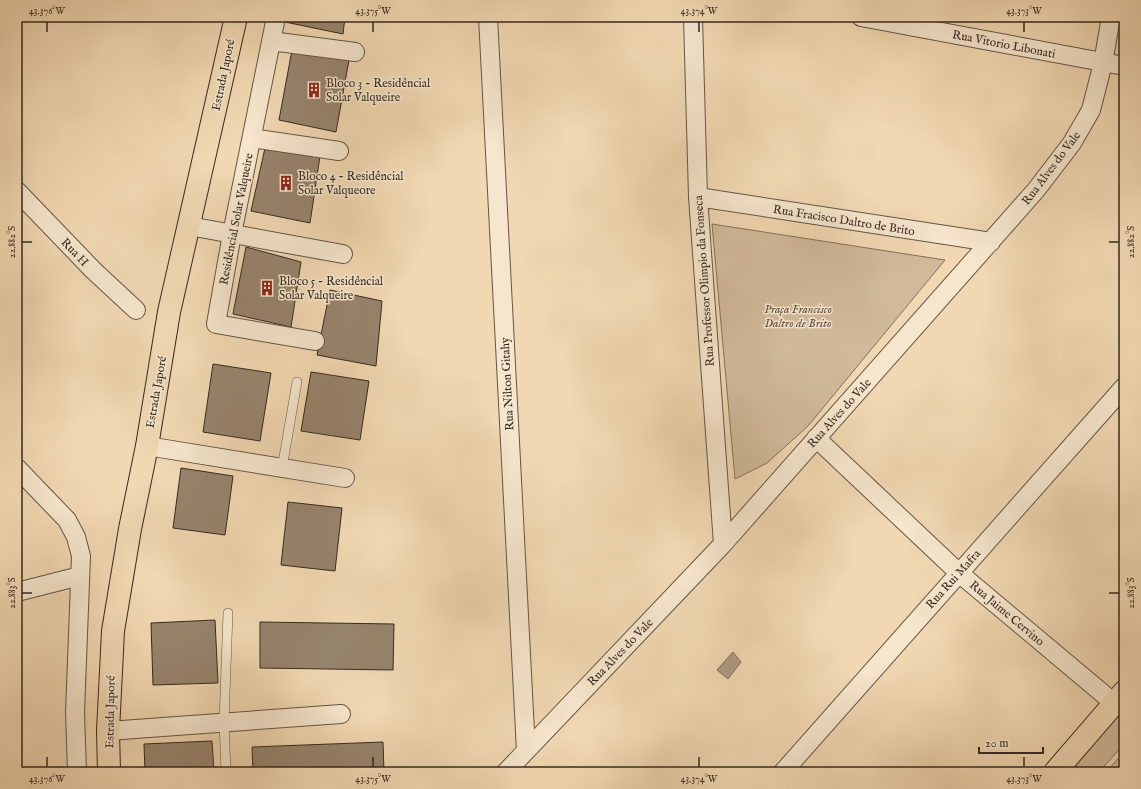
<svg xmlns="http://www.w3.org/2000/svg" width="1141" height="789" font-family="'IM FELL English',serif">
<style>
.green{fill:#d1ba9a;stroke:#83725e}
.water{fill:#b19c81;stroke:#7f6e5b}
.building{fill:#97846d;stroke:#352922}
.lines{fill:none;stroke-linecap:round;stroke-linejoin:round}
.lane-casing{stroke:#645546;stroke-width:10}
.street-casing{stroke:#645546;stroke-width:20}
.primary-casing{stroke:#352922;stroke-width:24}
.lane{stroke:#f6e6cd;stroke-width:9}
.street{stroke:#f6e6cd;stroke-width:18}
.primary{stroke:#f1d8b2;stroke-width:22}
.ticks{fill:none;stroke:#352922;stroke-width:1.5}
.labels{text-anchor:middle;stroke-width:3;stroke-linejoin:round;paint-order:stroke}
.street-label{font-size:12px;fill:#352922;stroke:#f6e6cd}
.poi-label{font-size:12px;fill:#352922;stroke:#f6e6cd;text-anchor:start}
.park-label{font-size:12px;font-style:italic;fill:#5c4d40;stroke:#f6e6cd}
.neatline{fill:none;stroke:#352922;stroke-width:1.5}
.ticks-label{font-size:10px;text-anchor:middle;fill:#352922}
</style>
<rect width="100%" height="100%" fill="#f1d8b2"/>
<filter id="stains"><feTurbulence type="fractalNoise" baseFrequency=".005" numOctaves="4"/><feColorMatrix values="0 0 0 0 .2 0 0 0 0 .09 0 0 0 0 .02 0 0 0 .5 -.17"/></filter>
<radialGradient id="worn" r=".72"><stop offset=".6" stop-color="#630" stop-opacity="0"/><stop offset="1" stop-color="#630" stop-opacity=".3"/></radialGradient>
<path class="green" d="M712,224L945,260L808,426L767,463L735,479Z
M1124,694V744L1099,772H1057Z
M1124,752V772H1106Z"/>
<path class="water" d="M733,652L741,662L728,679L717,670Z"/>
<path class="building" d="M286,17H345L343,34L285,22Z
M292,50L349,60L336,132L279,120Z
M265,148L320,156L310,223L251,211Z
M246,247L301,262L291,327L233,314Z
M330,290L382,301L376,366L317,355Z
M213,364L271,373L260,441L203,432Z
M311,372L369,381L360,440L301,431Z
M181,468L233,476L225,535L173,528Z
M288,502L342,508L335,571L281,565Z
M215,620L218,683L153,685L151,623Z
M260,622L394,624L393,670L260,668Z
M212,741L214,772H145L144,744Z
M383,742L384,772H253L252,747Z"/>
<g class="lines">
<defs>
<path id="lane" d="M282,468L297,382
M226,772L224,722L228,613"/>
<path id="street" d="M276,17L232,234L216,324L315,341
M488,17L526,751
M693,17L698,197L723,544
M861,17L1124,66
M271,41L355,52
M252,138L339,151
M17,191L93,270L136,310
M698,197L991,242
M189,226L343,254
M816,438L959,573L1114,703
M147,446L345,478
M17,468L67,520L76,537L81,556L75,712L77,772
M17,592L80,576
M108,731L341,714
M506,772L723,544L1036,190L1072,143L1091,110L1103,63L1111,17
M783,772L1124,387"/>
<path id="primary" d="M109,772L108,731L113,631L130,529L147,446L169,312L236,17
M1055,772L1124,692"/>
</defs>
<use href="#lane" class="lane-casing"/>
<use href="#street" class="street-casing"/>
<use href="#primary" class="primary-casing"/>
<use href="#lane" class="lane"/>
<use href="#street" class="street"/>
<use href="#primary" class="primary"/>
</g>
<path class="ticks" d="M47,22V32M373,22V32M699,22V32M1024,22V32M22,242H32M1109,242H1119M22,593H32M1109,593H1119M47,757V767M373,757V767M699,757V767M1024,757V767"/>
<defs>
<symbol id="building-bare" viewBox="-9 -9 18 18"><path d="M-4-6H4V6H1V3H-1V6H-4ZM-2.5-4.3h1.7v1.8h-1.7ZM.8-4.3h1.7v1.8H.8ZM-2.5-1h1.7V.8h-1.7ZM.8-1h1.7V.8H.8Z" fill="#8f2418" stroke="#f6e6cd" stroke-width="2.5" paint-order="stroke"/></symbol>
</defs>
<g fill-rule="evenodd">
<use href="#building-bare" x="303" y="79" width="22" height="22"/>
<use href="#building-bare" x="275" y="172" width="22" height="22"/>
<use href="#building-bare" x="256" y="277" width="22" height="22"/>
</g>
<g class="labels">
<g class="street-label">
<text transform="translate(1004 44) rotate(11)" y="4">Rua Vitorio Libonati</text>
<text transform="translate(223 75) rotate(-78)" y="4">Estrada Japoré</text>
<text transform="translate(1051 168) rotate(-53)" y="4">Rua Alves do Vale</text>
<text transform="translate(236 219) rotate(-79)" y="4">Residêncial Solar Valqueire</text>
<text transform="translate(844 220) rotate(9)" y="4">Rua Fracisco Daltro de Brito</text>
<text transform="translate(75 252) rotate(46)" y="4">Rua H</text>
<text transform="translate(704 281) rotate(-94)" y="4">Rua Professor Olimpio da Fonseca</text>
<text transform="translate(507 384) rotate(-93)" y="4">Rua Nilton Gitahy</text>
<text transform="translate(156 392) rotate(-80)" y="4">Estrada Japoré</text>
<text transform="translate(839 413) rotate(-48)" y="4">Rua Alves do Vale</text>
<text transform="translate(953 579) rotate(-48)" y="4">Rua Rui Mafra</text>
<text transform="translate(1007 613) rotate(40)" y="4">Rua Jaime Cervino</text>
<text transform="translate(620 652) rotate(-46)" y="4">Rua Alves do Vale</text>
<text transform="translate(110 712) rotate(-89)" y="4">Estrada Japoré</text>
</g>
<g class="poi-label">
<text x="326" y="87">Bloco 3 - Residêncial<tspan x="326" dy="14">Solar Valqueire</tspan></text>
<text x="298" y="180">Bloco 4 - Residêncial<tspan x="298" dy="14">Solar Valqueore</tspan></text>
<text x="279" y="285">Bloco 5 - Residêncial<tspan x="279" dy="14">Solar Valqueire</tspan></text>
</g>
<g class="park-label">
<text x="798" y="313">Praça Francisco<tspan x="798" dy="14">Daltro de Brito</tspan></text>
</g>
</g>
<rect width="1141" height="789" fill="none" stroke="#f1d8b2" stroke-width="44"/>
<path d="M979 747v6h64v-6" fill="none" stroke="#352922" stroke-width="2"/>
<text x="985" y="747" font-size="12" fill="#352922" stroke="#f6e6cd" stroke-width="3" paint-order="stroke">20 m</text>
<rect x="22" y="22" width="1097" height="745" class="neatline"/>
<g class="ticks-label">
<text x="47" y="14">43.376°W</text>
<text x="373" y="14">43.375°W</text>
<text x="699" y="14">43.374°W</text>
<text x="1024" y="14">43.373°W</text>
<text transform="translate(11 242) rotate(-90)" y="4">22.882°S</text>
<text transform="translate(1130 242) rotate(-90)" y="4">22.882°S</text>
<text transform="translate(11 593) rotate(-90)" y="4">22.883°S</text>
<text transform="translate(1130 593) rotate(-90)" y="4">22.883°S</text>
<text x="47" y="782">43.376°W</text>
<text x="373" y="782">43.375°W</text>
<text x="699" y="782">43.374°W</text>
<text x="1024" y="782">43.373°W</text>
</g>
<rect width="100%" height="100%" filter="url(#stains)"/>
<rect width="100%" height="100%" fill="url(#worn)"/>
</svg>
